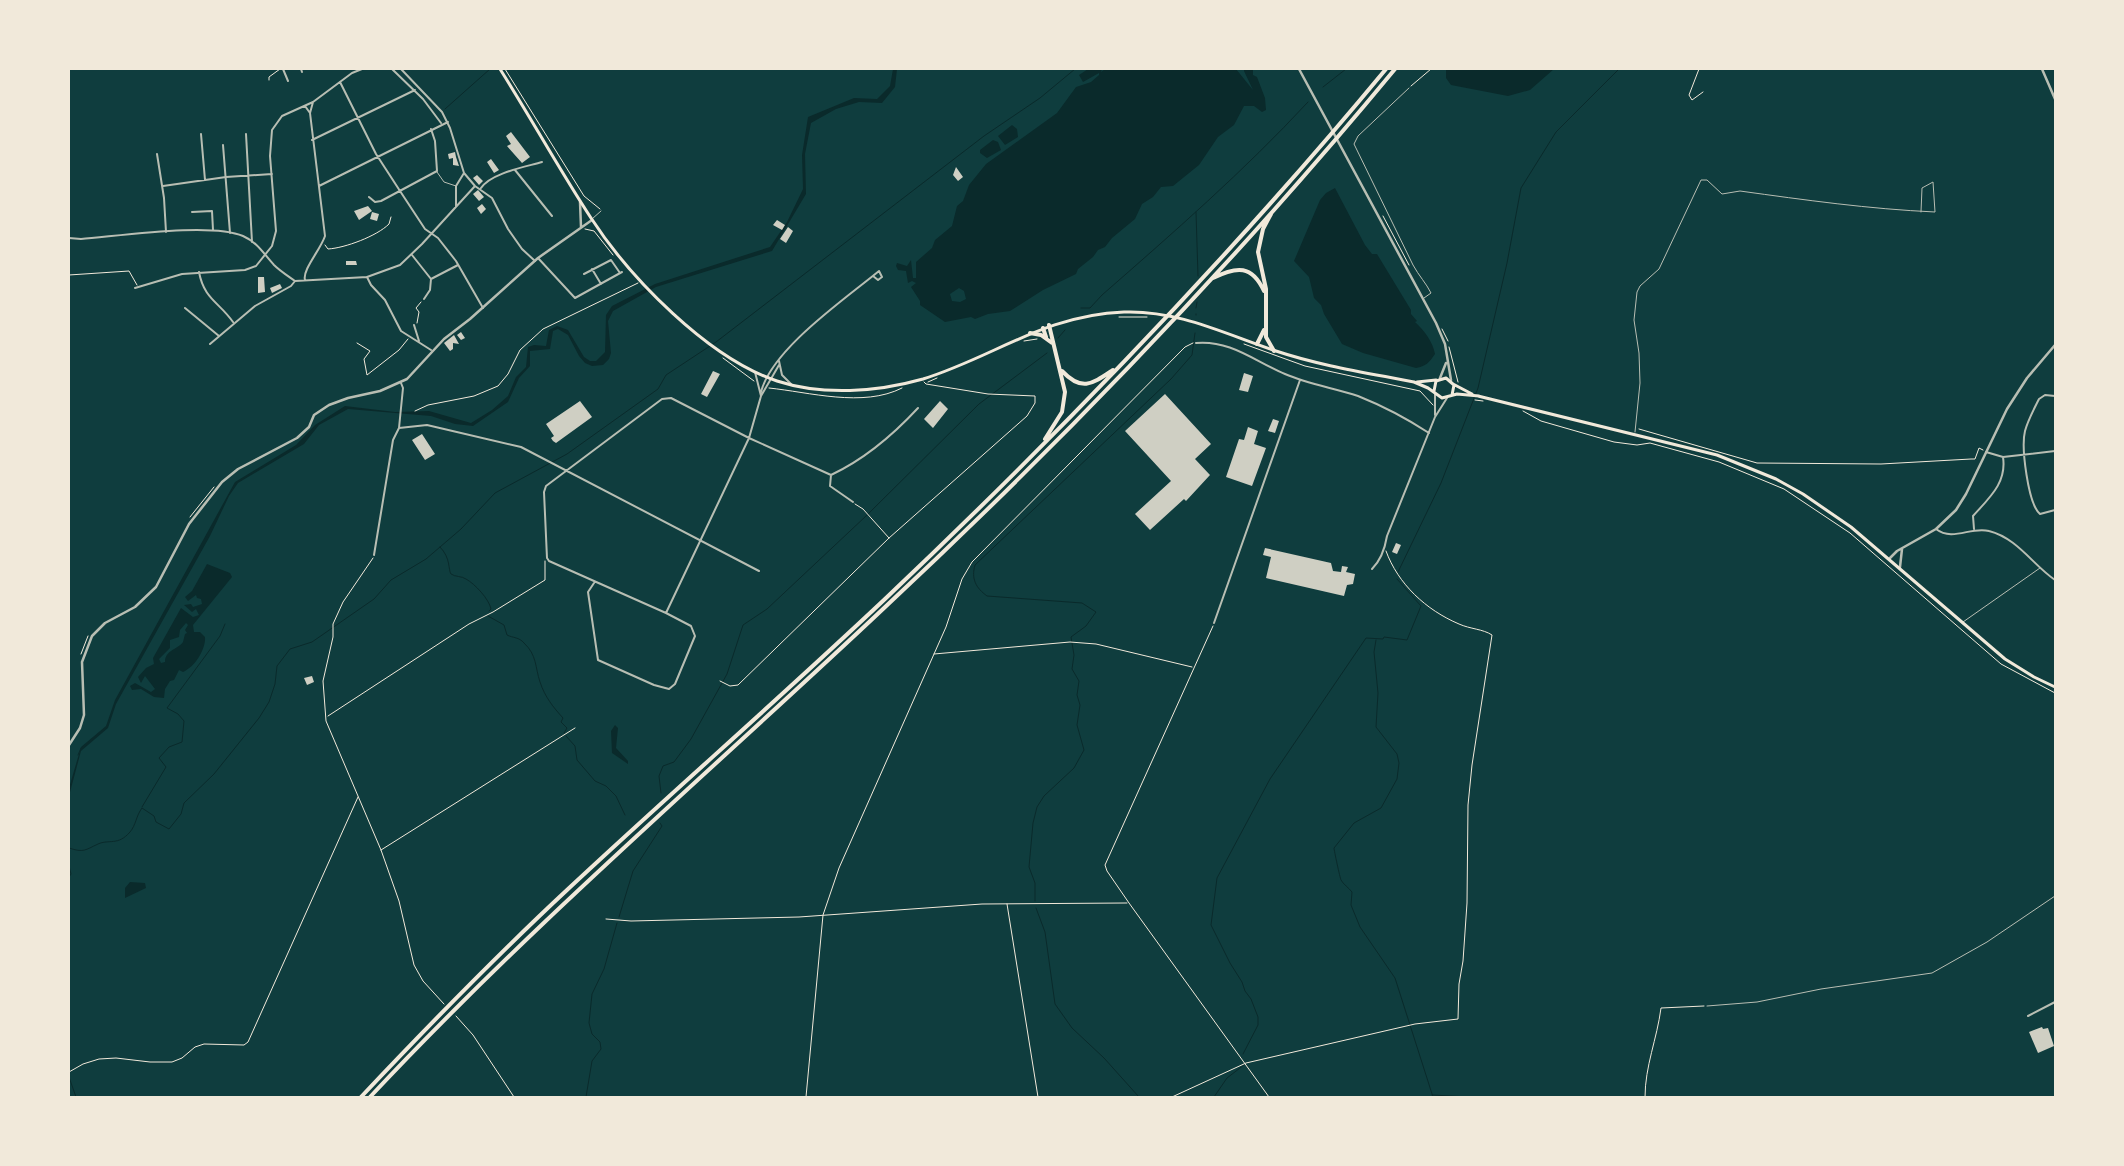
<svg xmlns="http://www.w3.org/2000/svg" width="2124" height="1166" font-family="'DM Sans',sans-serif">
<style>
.water{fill:#0a2a2b;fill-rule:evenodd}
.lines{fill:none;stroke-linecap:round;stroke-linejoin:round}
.stream{stroke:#0a2a2b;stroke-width:1}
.building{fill:#cfcfc3}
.path{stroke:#f1e9da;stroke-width:1}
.service{stroke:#b8beb3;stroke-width:1}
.minor{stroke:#b8beb3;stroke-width:2}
.tertiary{stroke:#b8beb3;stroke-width:2.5}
.secondary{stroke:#f1e9da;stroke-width:3}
.motorway{stroke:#f1e9da;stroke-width:4}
</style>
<rect width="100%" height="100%" fill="#0f3d3e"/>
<path class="water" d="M893,69H897L895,87L882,103L859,102L836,109L811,123L805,154L806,194L772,251L656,287L613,311L608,321L611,353L609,359L603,365L592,366L585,363L579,356L568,335L558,329L553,331L550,349L530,351V366L519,378L508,402L473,426L455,424L431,416L348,409L319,425L304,444L238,483L229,496L210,536L116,704L108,728L81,751L69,796V788L81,747L106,726L115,700L235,482L296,445L315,425L345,406L395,412L429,411L471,423L492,410L508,396L516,377L526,367L528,347L534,345L546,346L549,330L557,326L568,330L584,357L590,361H596L605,352L606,315L612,306L655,284L770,247L787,222L803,189L802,155L808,117L854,98L877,99L890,86Z
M1088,69H1102L1101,72L1105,69H1236L1253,90L1244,71V69L1253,70V75L1257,77L1265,98L1266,110L1262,112L1254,106H1244L1234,125L1218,137L1199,165L1173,186L1161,187L1153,197L1142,204L1135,219L1112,238L1105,247L1098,250L1093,257L1078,269L1076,274L1043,290L1010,311L988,314L975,319L971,317L945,322L920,305V301L911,287L916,283L912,281L908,283L906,271L898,270L896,266L897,263L907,266L911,260L913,278H916V262L932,248L935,240L952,226L957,206L963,201L969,185L986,164L1057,113L1076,87L1091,82L1099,75V73L1083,82L1079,75ZM959,288L964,291L966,299L960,302L952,301L950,294Z
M1446,69H1554L1530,90L1508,96L1451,85L1446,78Z
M1012,125L1017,129L1018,137L1005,145L998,136Z
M993,140L998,142L1001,150L987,158L980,153V150Z
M1335,188L1365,245L1372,254H1377L1411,310V314L1417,321L1415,322C1424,330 1433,342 1435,354C1429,363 1426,366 1416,368L1363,353L1342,344L1324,314L1321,305L1314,298L1309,277L1294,261L1320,200L1326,193Z
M207,564L230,573L232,577L193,625L194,632H200L205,637C206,649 195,667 183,672L179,670L174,680L170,681L165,689L164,698L154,697L141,689L132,690L130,686L135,683L151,692L155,689L145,676L141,683L138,677L146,668L154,664L153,658L181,608L193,617L199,615L196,609L192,612L184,605L191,604L193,607L202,604L201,599L197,598L196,595L188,601L185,597L192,591ZM186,623L188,625L185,630L187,633L185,634L183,642C177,650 165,650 165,662L161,663L159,659L170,648V640L179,637L180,630Z
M615,725L618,728L616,748L628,761V764L612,753L611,731Z
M130,882L145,883L146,888L125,898V888Z"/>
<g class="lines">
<path class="stream" d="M1323,87L1346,69
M445,109L490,69
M1196,212L1198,276
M1081,308H1090L1102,295C1173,233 1244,171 1308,102
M1196,308L1197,302
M1196,315V314
M1058,338L1065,330
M440,547C451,558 448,570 451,574C455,577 462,576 466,579C475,584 489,599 491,609L489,611
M1398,572L1441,483L1478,388L1507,263L1521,188L1556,132L1619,69
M488,616L504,625L507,635C513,638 519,637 524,643C537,655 535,667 540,682C545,697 553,707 563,718L561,722L567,728L564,733
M1376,640L1374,652L1378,693L1376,727L1397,754L1399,763L1397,779L1381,808L1354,823L1334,848C1334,850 1340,878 1341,880C1343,884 1349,888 1352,892L1351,905L1360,927L1395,978L1433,1097
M566,736L575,746L577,760L595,781L606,786L616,796L625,815
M78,755L81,748
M661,793L659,776L663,766L674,762L691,739L727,674L743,625L767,609L866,516L979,404L1047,353
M142,807L166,767L159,758L169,747L182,742L184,721L178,714L167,708L220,636L225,624
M69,848C84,853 85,850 98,844C109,839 118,846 130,832C136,825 136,816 142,808L154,816L156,822L169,829L181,814L184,803L214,774L259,718L269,702L275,684L277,666L290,649L312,642L374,599L391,580L426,559L461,529L495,493L567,454L658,389L666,375L716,342L984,136L1040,98L1075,69
M69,866L71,874L69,877
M1035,901V883L1029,867L1033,823L1037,807L1044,796L1074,768L1084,750L1077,725L1080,705L1077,695L1079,681L1072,669L1074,655L1071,637L1086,626L1096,612L1082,603L987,596C976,588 971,579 975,565L1171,379L1192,355L1195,333
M1036,908L1045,932L1055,1004L1072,1028L1104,1058L1139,1097
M619,917L633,871L662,826L660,823
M1243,1054L1258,1025V1017L1251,999L1245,991L1242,982L1230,963L1211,925L1217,878L1270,779L1366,638L1383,639L1384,637L1407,640L1421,606L1397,579
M69,1077L76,1097
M1432,1095L1469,1097
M586,1097L592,1061L601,1049L600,1042L592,1034L589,1023L592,994L604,969L617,923
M1214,1097L1227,1078L1244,1065"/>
</g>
<path class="building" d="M511,132L530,157L522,163L507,146L511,144L506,136Z
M455,152L456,157L459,166L453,165V158L449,159L448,154Z
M491,159L499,170L494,173L487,162Z
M956,167L963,177L958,181L953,175Z
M477,175L483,181L479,185L473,178Z
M478,190L484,197L479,201L473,194Z
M482,204L486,209L481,214L477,208Z
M368,206L372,211L359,220L354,211Z
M372,212L379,214L377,221L370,219Z
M777,220L785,225L782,230L773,225Z
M788,227L793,231L786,243L780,239Z
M346,261H356L357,265H346Z
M258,277H264L265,292L258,293Z
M280,284L282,288L272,293L270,288Z
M461,332L465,338L461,340L457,335Z
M454,335L459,344L453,343V349L450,351L444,343Z
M713,371L720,374L707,397L701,394Z
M1244,373L1253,376L1248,392L1239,390Z
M1165,394L1211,444L1195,459L1210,475L1186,501L1184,499L1150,530L1135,514L1171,481L1125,431Z
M580,401L592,417L556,443L553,441L551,438L554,436L546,424Z
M940,401L948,409L933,428L924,419Z
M1273,419L1279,421L1275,433L1268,431Z
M1248,427L1258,431L1254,444L1266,448L1252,486L1226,477L1239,439L1244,440Z
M422,434L435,454L425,460L412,440Z
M1396,543L1401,545L1397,554L1392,552Z
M1265,548L1331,563L1333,571L1341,572L1342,566L1348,567L1346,572L1355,574L1353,584L1347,585L1344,596L1266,578L1271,557L1263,555Z
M312,676L314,682L307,685L304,678Z
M2042,1027L2043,1029L2048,1028L2054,1046L2038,1053L2029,1032Z"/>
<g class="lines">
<path class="path" d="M505,69L584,196L600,209
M1699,69L1689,95L1692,100L1703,92
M269,80V77L280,69
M1411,86L1431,69
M1383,216L1409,265
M585,229L594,231L613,255
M325,245L328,249C345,248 377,236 389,224L391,217
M69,275L129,271L137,285
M1119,317H1147
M417,323L419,312L416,308L421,302
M1442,329L1448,341
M1024,341L1037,339
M357,343L370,351L364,359L367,375L399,350L408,339
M1244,344L1305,366L1420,391L1433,405
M1449,347L1458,382
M723,358L754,381
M928,382L937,378
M769,388C809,392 863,408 902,388
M1475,400L1483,401
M415,411L428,405L474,396L498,386L508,374L520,350L543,329L638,283
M1523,411L1541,421L1614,442L1637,445L1650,443L1719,462L1784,489L1850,533L2001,664L2055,693
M1639,429L1757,463L1881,464L1971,459H1975L1979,448L1983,450
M855,504L863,509L889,538
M190,517L214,487
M373,558L343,602L333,624V637L323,681L326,721L381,850L399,901L414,965L423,981L444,1004
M1213,626L1105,865L1107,871L1129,903L1269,1097
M81,654L88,636
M934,654L1070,642L1096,644L1192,667
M720,681L730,686L738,685L889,538L1027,416L1035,403V396L988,394L926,384L924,382
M328,716L469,624L493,612L545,580V561
M381,850L575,728
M1007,904L1038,1097
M606,919L631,921L799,917L982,904L1127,903
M456,1016L473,1035L514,1097
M69,1072L83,1064L99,1059L116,1058L150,1062H172L182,1058L195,1047L204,1044L244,1045L248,1042L358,797
M806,1097L823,915L839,868L946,627L962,579L972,562L1185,347L1193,343
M1172,1097L1246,1063L1415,1024L1458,1019L1459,984L1463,961L1467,903L1468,805L1472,765L1492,635C1483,629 1470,629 1459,624C1426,610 1398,584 1386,551
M1645,1097C1645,1066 1657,1039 1661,1008L1704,1006"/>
<path class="service" d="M1409,88L1358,136L1354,144L1413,265C1419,276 1426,283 1431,293L1424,298
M437,172L444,182L456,186
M592,219L601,211
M1635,432L1640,383L1639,353L1634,320L1637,292L1640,286L1659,269L1701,180H1707L1722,194L1740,191C1805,200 1869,209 1935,212L1933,182L1922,188L1921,212
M1963,622L2040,568
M1707,1006L1757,1002L1821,989L1932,973L1987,942L2055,896"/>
<path class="minor" d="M283,69L288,81
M301,69L302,72
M392,69L423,99L441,123
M401,69L442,112L450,128L464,173L475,186L492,198L508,229L522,249L535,261
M340,82L376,154L400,191L425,229L438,238L456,261L483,308
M305,106L310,113L313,102
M201,134L205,180
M246,134L252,242
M312,140L415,90
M223,145L230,233
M157,154L164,198L166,232
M515,170L552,216
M163,186L226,177L272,174
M319,186L448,122
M481,188C491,173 525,167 542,162
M369,197L375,202L381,201L437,171L435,141L431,129
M456,207V186L464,173
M192,212L212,211L213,230
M69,238L81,239C119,236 211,222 243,236C257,242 264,254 274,265C280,271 288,276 295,281
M412,255L431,279L430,290L424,299
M538,258L575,298L622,272
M592,269L601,284
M199,272C204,299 219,302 233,322
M584,274L611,260L620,273
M367,277L371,285L385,300L401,331L431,350
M431,279L458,265
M305,280C302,270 321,249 325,236L310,113
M135,288L182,274L245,270L256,266L272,246L276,231L270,156L272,130L282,116L313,102L352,73L362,69
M185,308L219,336
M414,325L419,341
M1196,343C1231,340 1254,361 1285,374C1308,384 1334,388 1358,396C1383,406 1406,418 1429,433
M210,344L255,306L291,286L295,281L367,277L400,265L422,244L475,186
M779,361L782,375L791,384
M755,372L761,396
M761,392C772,349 845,299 879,271L882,277L878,280L873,276
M2055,396L2045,395L2039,399C2034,409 2028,420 2025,431C2021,447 2028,504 2040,514L2055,510
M1435,415V394
M399,428L427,425L521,447L759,571
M1986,452L2003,457L2055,451
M831,475L830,486L853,502
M1936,529C1953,542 1971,526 1989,531C2017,538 2033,565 2055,580
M1974,529L1973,516C1989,498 2007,483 2003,457
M374,555L393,440L399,428L403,388L401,383
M1372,569C1381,560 1385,548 1387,536L1435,417L1447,398
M594,583L588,592L598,660L654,685L669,689L675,684L695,636L691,626L666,613L549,561L547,558L544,492L546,486L662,399L671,398L749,438L831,475C865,459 893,435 918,408
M666,613L749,438L761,396L779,365
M1214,623L1300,380
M2028,1016L2055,1002"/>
<path class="tertiary" d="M1299,69L1436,323L1445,344L1451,380
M2042,69L2055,99
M580,202L581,227
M1440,378L1446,363
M1890,558L1897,551L1936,529L1956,510L1966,494L2007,409L2027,378L2055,345
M1900,567L1902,549
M69,745L80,728L84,715L82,662L92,636L105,623L135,607L156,587L189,524L222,482L238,469L297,438L309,427L314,415L329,405L348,398L380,391L407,379L444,339L470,319L538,258L592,220"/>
<path class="secondary" d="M500,69C531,118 559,169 591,218C630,278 708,358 777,381C823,396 877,392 923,379C994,357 1044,315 1124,312C1178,310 1225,334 1276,351C1321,366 1368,373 1414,382L1428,388L1442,398L1457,394L1479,396
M1417,382L1436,380
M1453,384L1472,394
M1434,391L1436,381L1446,378L1454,385L1452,395
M1478,396L1717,455L1776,479L1803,494L1851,527L2005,659L2034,677L2055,687"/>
<path class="motorway" d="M1271,214L1263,229L1258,252L1266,289V337L1274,351
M1213,278C1237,266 1252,265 1264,291
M1043,328L1046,337
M1030,333L1041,335L1052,343
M1257,344L1264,330
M1062,371C1082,392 1092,384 1113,370
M1045,439L1062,412L1065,392L1049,325
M361,1097C428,1026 496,956 567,890C672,792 780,698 885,599C1061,432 1231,256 1386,69
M370,1097C532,924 711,771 883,609C1064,440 1237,260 1395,69"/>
</g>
<rect width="2124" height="1166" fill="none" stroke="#f1e9da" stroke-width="140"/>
</svg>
